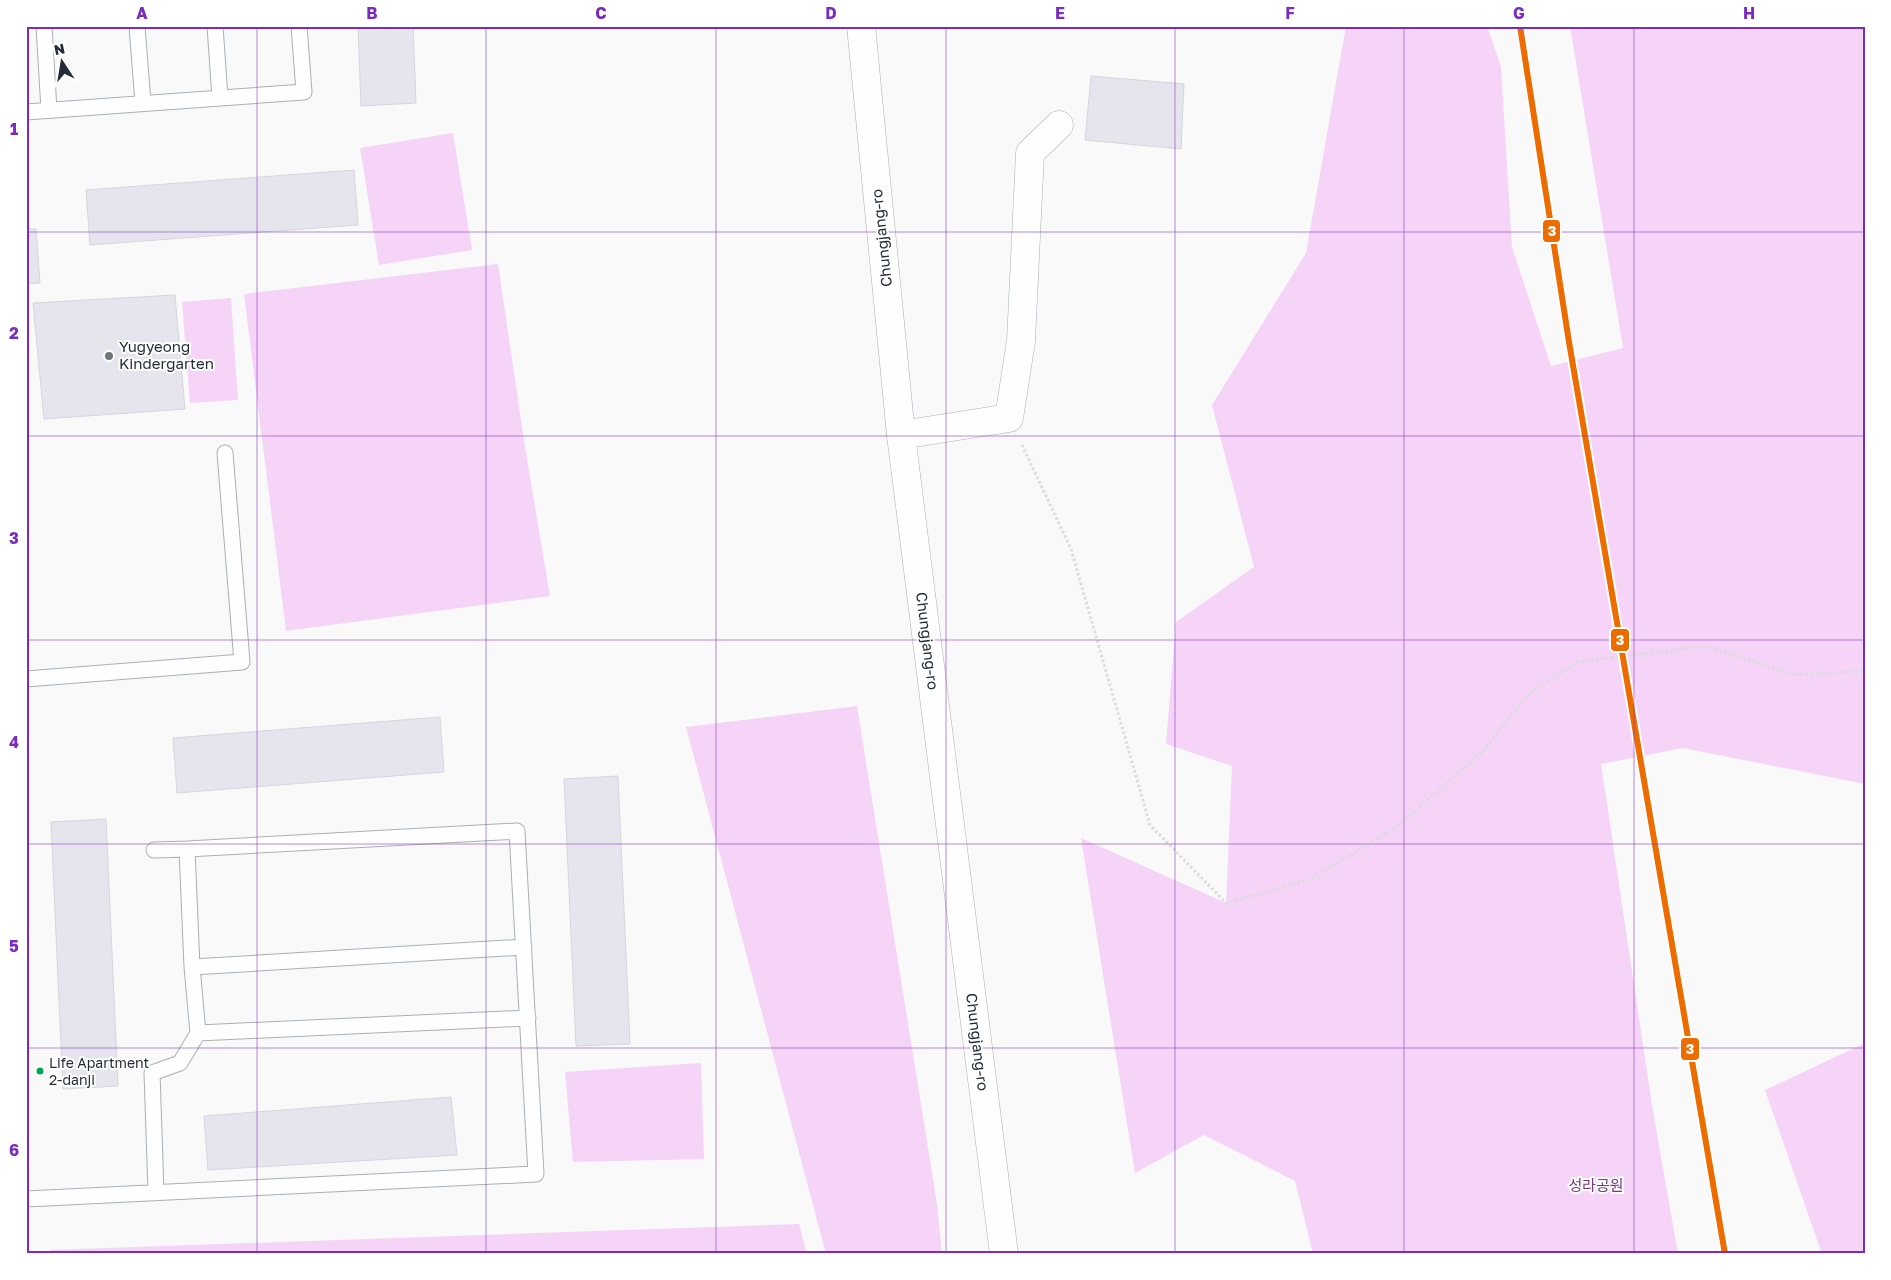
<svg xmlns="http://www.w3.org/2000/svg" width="1891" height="1280" font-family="'Golos Text','Noto Sans KR',sans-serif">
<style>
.green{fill:#f5d4f8}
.building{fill:#e6e5ee;stroke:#d6d5dc}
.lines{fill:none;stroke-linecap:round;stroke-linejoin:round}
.lane-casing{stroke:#abafb3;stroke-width:17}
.street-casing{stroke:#abafb3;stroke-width:29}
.primary-casing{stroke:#abafb3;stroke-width:29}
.path{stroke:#dbdcdd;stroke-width:3;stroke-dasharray:2.5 2.5;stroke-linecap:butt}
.lane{stroke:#fefefe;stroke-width:15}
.street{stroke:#fefefe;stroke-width:28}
.primary{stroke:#fefefe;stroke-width:28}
.metro-1-casing{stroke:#fff;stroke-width:10}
.metro-1{stroke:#ed6c00;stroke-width:6}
.grid{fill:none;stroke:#7b2cbf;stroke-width:1;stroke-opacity:0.55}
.poi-dot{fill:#6f747b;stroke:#fff;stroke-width:2}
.bus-dot{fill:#00a651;stroke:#fff;stroke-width:2}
.labels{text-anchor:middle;stroke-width:4;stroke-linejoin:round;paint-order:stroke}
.bus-label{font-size:14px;fill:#242d37;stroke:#fff;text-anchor:start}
.street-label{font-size:15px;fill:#242d37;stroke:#fff}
.poi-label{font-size:15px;fill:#242d37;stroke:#fff;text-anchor:start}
.park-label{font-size:15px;fill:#7a3583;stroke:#fff}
.line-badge{stroke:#fff;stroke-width:2}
.badge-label{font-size:14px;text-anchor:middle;font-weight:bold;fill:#fff}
.neatline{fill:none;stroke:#7b2cbf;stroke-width:2}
.grid-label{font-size:16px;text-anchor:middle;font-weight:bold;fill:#7b2cbf}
</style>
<rect width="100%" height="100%" fill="#f9f9f9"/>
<path class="green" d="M1346,26H1487L1501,67L1512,247L1551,366L1623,348L1570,26H1865V784L1683,748L1601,764L1652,1105L1678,1254H1313L1295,1181L1204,1135L1135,1173L1081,838L1226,903L1232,766L1166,744L1176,622L1254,567L1212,405L1306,253Z
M453,133L472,250L379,265L360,148Z
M498,264L524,441L550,596L286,631L244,294Z
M231,298L238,400L190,403L182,302Z
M857,706L937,1204L942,1254H826L686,727Z
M1865,1043V1254H1822L1765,1090Z
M701,1063L704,1159L573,1162L565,1072Z
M799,1224L807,1254H50V1250Z"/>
<path class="building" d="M358,26H413L416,103L361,106Z
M1091,76L1184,84L1181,149L1085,140Z
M354,170L358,225L90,245L86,190Z
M26,229H36L40,283L26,284Z
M175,295L185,409L44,419L33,303Z
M440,717L444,772L177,793L173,738Z
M618,776L630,1044L576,1046L564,779Z
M106,819L118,1086L63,1089L51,822Z
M451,1097L457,1155L208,1170L204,1116Z"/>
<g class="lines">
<defs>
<path id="lane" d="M44,26L49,110
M137,26L143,103
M215,26L220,98
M26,112L304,92L299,26
M26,679L242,662L225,453
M154,850L187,849
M192,967L524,947
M198,1033L528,1018
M26,1199L536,1174L517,831L187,849L192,967L198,1033L180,1063L152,1073L156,1192"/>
<path id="street" d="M901,435L1009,418L1021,341L1030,153L1059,125"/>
<path id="primary" d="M861,26L901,435L1004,1254"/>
</defs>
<use href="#lane" class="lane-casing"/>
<use href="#street" class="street-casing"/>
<use href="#primary" class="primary-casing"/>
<path class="path" d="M1022,445L1071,549L1150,825L1226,903L1309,880L1398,826L1482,752L1530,692L1577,662L1706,646L1795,675L1865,671"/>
<use href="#lane" class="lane"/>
<use href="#street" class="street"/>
<use href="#primary" class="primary"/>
<defs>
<path id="metro-1" d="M1520,26L1569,342L1725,1254"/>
</defs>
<use href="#metro-1" class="metro-1-casing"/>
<use href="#metro-1" class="metro-1"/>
</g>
<path class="grid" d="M257,26V1254M486,26V1254M716,26V1254M946,26V1254M1175,26V1254M1404,26V1254M1634,26V1254M26,232H1865M26,436H1865M26,640H1865M26,844H1865M26,1048H1865"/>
<circle class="poi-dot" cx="109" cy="356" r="5"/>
<circle class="bus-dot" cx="40" cy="1071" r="4.5"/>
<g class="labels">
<g class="bus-label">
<text x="49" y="1068">Life Apartment<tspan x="49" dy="17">2-danji</tspan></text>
</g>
<g class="street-label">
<text transform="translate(882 238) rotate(-96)" y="5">Chungjang-ro</text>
<text transform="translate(927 641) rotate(83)" y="5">Chungjang-ro</text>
<text transform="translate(977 1042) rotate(83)" y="5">Chungjang-ro</text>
</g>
<g class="poi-label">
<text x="119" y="352">Yugyeong<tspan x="119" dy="17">Kindergarten</tspan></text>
</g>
<g class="park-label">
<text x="1596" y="1191">성라공원</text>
</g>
</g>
<g class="line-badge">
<rect x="1542" y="219" width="19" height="24" rx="5" fill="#ed6c00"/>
<rect x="1610" y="628" width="20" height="24" rx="5" fill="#ed6c00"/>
<rect x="1680" y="1037" width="20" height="24" rx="5" fill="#ed6c00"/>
</g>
<g class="badge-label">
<text x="1552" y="236">3</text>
<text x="1620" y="645">3</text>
<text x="1690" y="1054">3</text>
</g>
<rect width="1891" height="1280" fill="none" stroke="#ffffff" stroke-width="55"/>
<g transform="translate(62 62) rotate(348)" stroke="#ffffff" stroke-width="4" paint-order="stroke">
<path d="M0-4L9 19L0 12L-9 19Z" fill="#242d37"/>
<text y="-8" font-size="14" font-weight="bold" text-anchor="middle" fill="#242d37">N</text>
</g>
<rect x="28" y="28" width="1836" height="1224" class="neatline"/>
<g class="grid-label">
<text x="142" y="19">A</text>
<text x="372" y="19">B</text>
<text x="601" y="19">C</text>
<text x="831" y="19">D</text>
<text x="1060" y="19">E</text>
<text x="1290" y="19">F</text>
<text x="1519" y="19">G</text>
<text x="1749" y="19">H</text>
<text x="14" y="135">1</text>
<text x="14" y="339">2</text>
<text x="14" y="544">3</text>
<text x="14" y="748">4</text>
<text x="14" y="952">5</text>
<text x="14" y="1156">6</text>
</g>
</svg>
